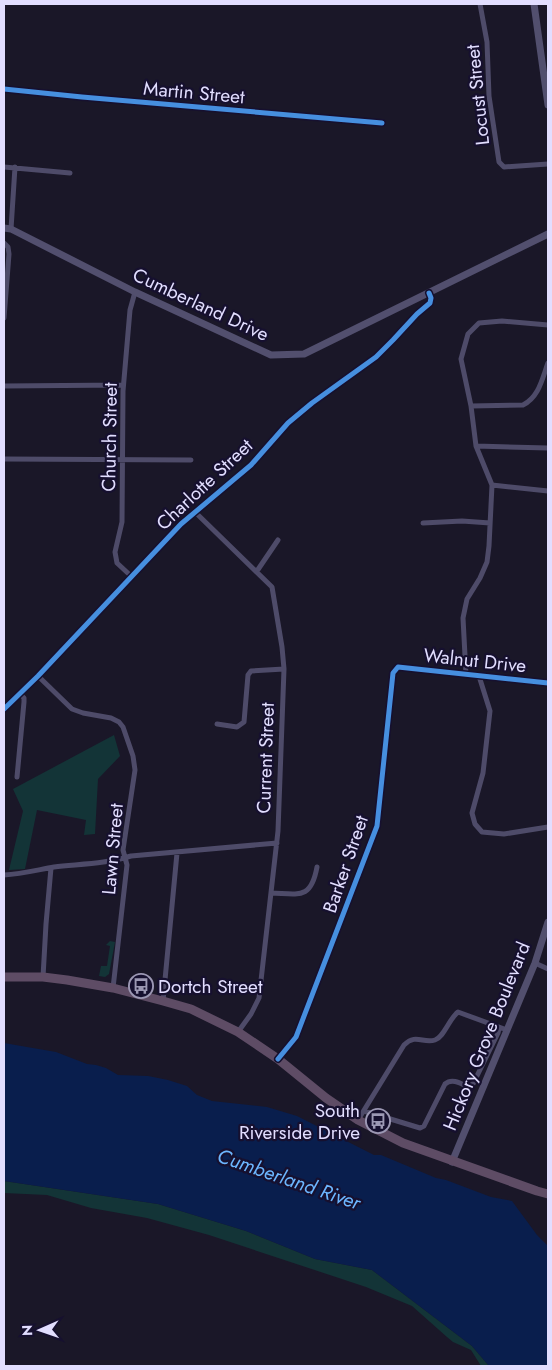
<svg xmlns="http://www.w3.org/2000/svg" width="552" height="1370" font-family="Jost,sans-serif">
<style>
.green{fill:#133437}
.water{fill:#091e4d}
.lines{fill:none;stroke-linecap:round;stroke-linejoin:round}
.street{stroke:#4e4b69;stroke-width:5}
.secondary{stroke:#524f6e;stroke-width:7}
.highway{stroke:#5e4c65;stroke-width:9}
.cycleway-casing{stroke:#16102f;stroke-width:8}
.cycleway{stroke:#468fdf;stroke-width:5}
.labels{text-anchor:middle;stroke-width:4.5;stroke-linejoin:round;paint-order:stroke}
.street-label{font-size:19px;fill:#e2deff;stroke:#16102f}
.poi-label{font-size:19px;fill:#e2deff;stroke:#16102f;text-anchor:start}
.water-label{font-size:20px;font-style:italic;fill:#6cb6ff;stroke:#16102f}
</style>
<rect width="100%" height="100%" fill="#1a1728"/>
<path class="green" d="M114,735L120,756L98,779L95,834L84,835L86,820L37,810L25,869L9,870L23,811L13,789Z
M110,941L115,942L109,974L105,977L99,976L101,966H107L110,946L106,945Z
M4,1181L158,1204L246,1231L315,1259L372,1270L472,1346L489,1366H481L471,1350L453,1342L447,1337L412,1306L366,1287L209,1235L147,1218L91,1208L47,1195L4,1193Z"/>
<path class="water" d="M4,1043L56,1052L87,1064L96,1065L106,1068L118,1075L148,1076L168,1080L187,1086L197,1095L212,1101L267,1107L297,1116L374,1155H381L436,1178L446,1180L491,1197L512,1201L537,1235L548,1246V1366H489L472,1346L372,1270L315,1259L246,1231L158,1204L4,1181Z"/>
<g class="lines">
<path class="street" d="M480,4L487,42L489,96L499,162L504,167L548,164
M4,89L82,97L382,123
M4,167L70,173
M11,229L15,167
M4,243L8,247L9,254L4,318
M4,386L123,385
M471,406L523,405C539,397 542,379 548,363
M476,446L548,448
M4,459L191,460
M492,485L548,491
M195,512L272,587L282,647L284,669L278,831L259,998L251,1014L238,1032
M423,523L462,521L490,523
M257,571L278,540
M131,576L117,563L115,552L122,522L123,391L130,310L135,292
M466,675L463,618L467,599L480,578L487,562L489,546L492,485L476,446L471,406L461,359L468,334L479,323L502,321L548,325
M38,676L72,709L83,713L111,718L119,722L123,727L133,756L135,770L123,850L127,865L113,988
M479,676L490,711L483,773L472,813L475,824L482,832L504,834L548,827
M4,709L38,676L181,524L251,465L288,423L312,403L376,357L393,340L417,314L430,303L431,298L429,293
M217,724L237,727L244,722L248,675L251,671L284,669
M17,777L24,702V698L20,694
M4,875C21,874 37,870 54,867C80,864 106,864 131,856L277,843
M271,893C299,894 311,900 317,867
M535,963L548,969
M43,977L46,924L51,868
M163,1001L177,853
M278,1059L296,1037L377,826L393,673L398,667L548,683
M364,1111L420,1128L424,1126L445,1084C452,1078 460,1083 468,1087L473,1084L498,1033L499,1028
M358,1120L404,1045C416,1033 423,1044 435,1040C444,1037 449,1019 458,1012L507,1030"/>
<path class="secondary" d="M534,4L548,105
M4,228L11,229L135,292L271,355L304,354L548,234
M452,1162L535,963L548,922"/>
<path class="highway" d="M4,977H43L67,980L113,988L163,1001L191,1009L238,1032L278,1059L326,1098L358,1120L403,1143L537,1191L548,1194"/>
<defs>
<path id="cycleway" d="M4,89L82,97L382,123
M4,709L38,676L181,524L251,465L288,423L312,403L376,357L393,340L417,314L430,303L431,298L429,293
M278,1059L296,1037L377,826L393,673L398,667L548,683"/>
</defs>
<use href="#cycleway" class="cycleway-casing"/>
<use href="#cycleway" class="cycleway"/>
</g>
<defs>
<symbol id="bus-ring" viewBox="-11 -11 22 22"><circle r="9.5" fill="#16102f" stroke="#9c98b4" stroke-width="1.5"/><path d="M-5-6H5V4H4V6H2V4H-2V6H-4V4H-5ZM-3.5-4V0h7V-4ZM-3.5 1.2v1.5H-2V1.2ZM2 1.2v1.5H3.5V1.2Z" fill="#9c98b4"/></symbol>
</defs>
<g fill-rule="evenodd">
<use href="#bus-ring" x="127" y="972" width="28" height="28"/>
<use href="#bus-ring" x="364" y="1107" width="28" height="28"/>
</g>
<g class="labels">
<g class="street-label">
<text transform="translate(194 92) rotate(5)" y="7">Martin Street</text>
<text transform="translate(477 95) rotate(-96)" y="7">Locust Street</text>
<text transform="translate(201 304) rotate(25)" y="7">Cumberland Drive</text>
<text transform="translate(109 437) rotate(-89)" y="7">Church Street</text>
<text transform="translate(204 484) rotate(-43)" y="7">Charlotte Street</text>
<text transform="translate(475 660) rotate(6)" y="7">Walnut Drive</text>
<text transform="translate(265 758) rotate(-88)" y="7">Current Street</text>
<text transform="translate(112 849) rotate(-85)" y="7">Lawn Street</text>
<text transform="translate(345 864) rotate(-71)" y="7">Barker Street</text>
<text transform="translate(486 1036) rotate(-68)" y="7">Hickory Grove Boulevard</text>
</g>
<g class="poi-label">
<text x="158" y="993">Dortch Street</text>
<text x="360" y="1117" text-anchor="end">South<tspan x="360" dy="22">Riverside Drive</tspan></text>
</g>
<g class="water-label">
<text transform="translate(289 1179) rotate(19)" y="7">Cumberland River</text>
</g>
</g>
<rect width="552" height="1370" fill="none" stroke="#e2deff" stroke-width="10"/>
<g transform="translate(40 1330) rotate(268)" stroke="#16102f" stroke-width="4" paint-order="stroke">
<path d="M0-4L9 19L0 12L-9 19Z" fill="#e2deff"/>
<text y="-8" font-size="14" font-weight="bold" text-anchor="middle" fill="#e2deff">N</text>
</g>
</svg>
